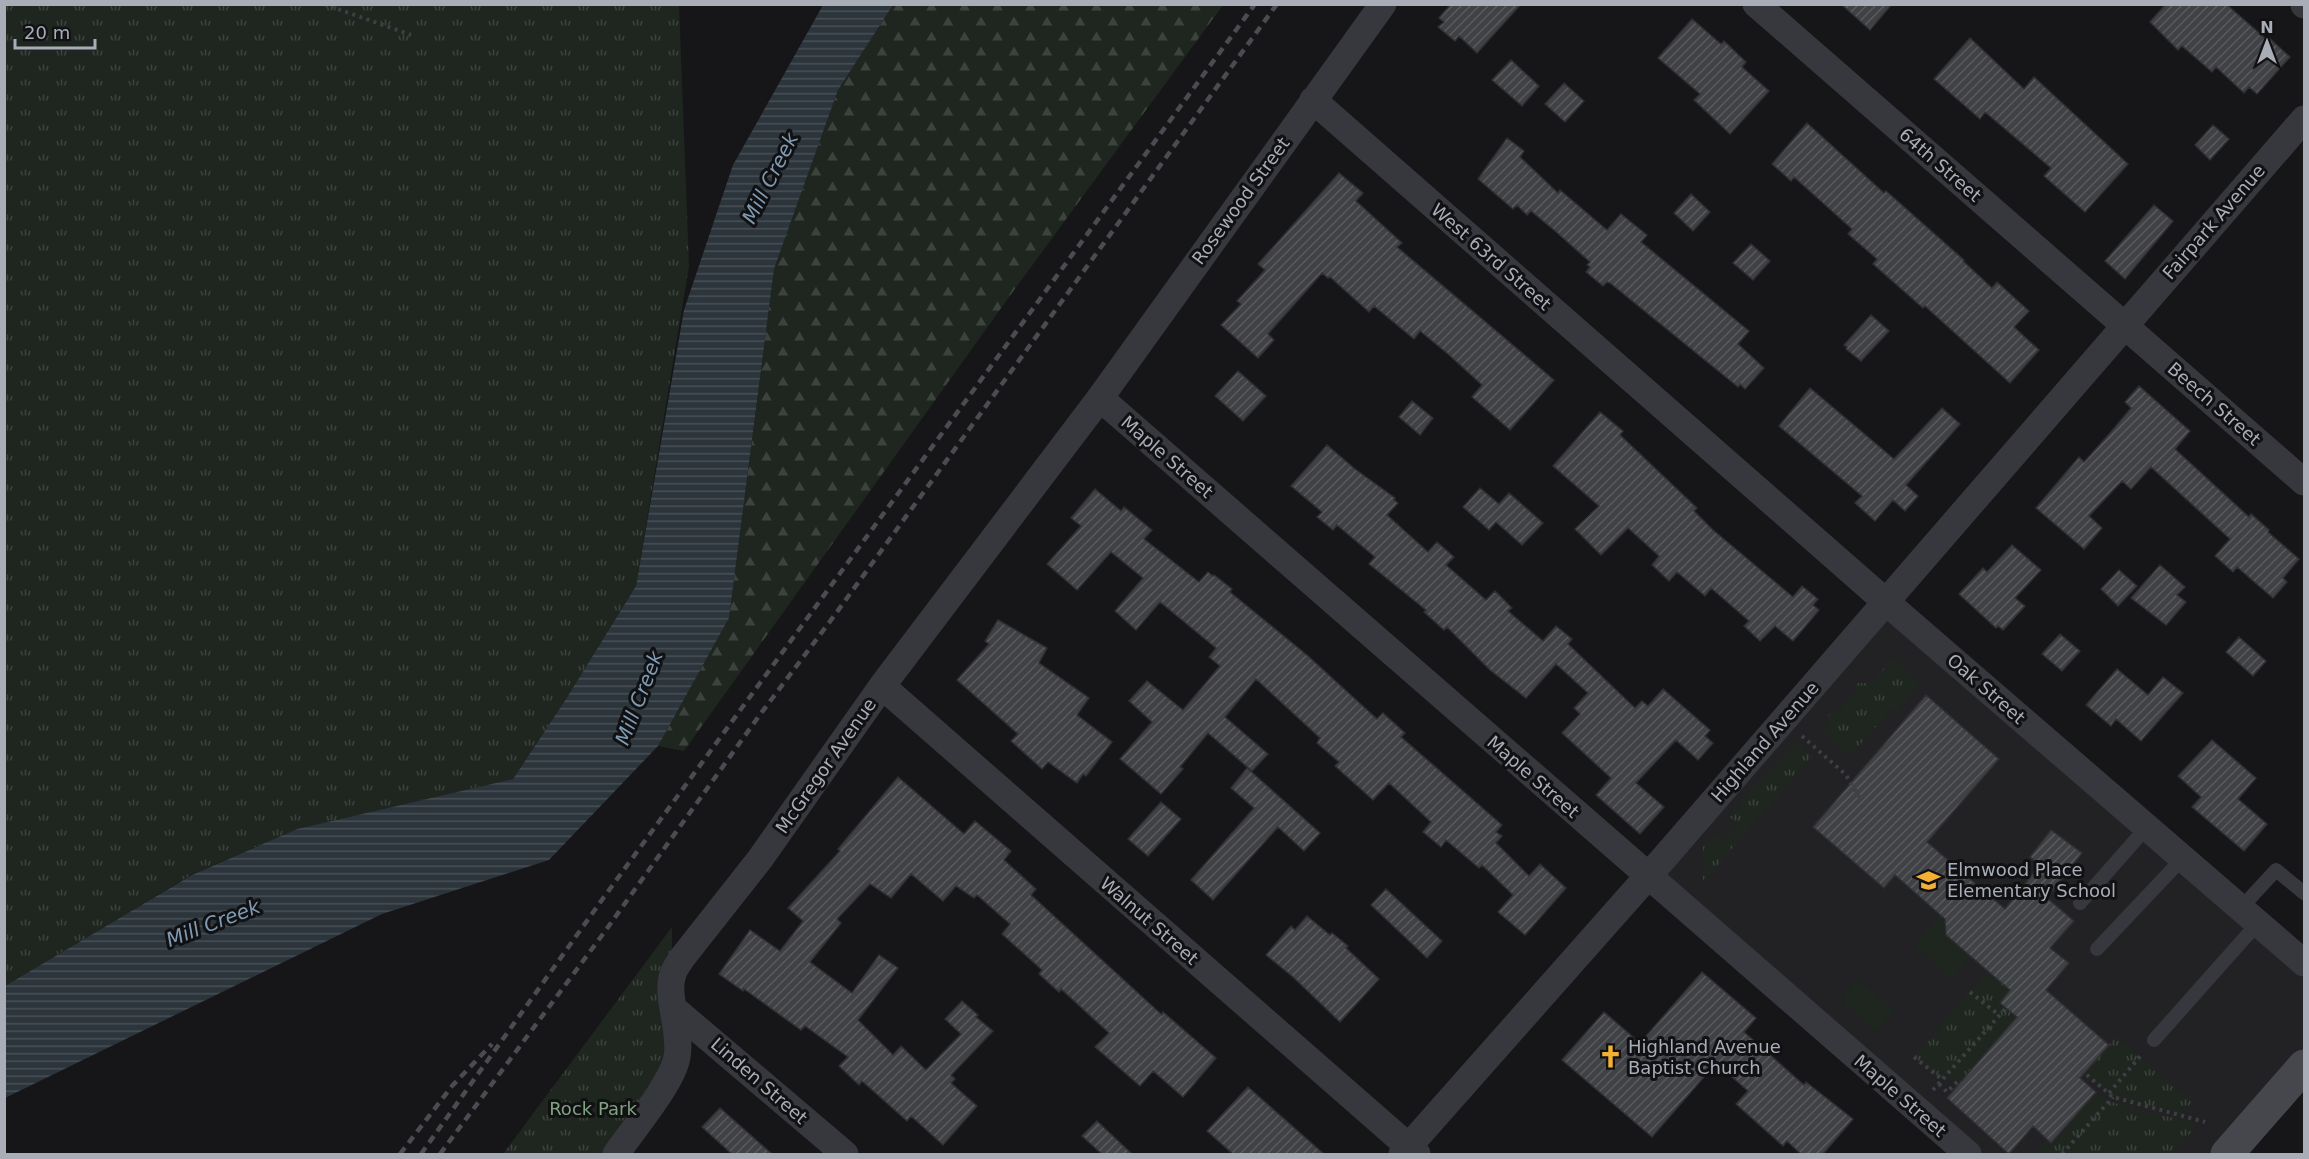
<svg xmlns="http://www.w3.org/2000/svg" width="2309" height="1159" font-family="'DejaVu Sans',sans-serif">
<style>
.built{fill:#222225}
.grass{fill:url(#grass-tufts)}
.forest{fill:url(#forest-firs)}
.pitch{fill:#1e261f}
.water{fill:url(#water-rules)}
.building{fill:url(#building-hatch);stroke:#303034;stroke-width:1.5}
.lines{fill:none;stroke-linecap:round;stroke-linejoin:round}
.path{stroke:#3d3f44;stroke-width:4;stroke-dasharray:3 4.5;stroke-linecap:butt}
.service{stroke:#37383d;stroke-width:14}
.minor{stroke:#37383d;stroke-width:27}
.secondary{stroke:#45474d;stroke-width:33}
.rail{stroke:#4a4c52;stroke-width:4.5;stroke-dasharray:8 6;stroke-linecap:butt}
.labels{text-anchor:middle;stroke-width:6;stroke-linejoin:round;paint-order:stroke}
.street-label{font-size:18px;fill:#a8adb8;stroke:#111113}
.poi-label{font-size:18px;fill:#a8adb8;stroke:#111113;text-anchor:start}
.park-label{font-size:18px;fill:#7fa381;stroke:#111113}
.water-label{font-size:20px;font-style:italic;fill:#7f9bb3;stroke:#111113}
</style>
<defs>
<pattern id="grass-tufts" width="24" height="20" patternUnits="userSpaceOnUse" patternTransform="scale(1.5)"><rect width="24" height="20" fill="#1e261f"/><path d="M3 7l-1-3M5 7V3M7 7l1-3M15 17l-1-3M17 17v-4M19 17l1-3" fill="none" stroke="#3c433d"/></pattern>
<pattern id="forest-firs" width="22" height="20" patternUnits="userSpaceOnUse" patternTransform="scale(1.5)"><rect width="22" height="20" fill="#1e261f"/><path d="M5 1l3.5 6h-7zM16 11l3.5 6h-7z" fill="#3c433d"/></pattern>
<pattern id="water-rules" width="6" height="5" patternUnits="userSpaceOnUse" patternTransform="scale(1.5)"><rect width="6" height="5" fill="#2c353c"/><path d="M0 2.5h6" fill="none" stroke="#485056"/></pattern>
<pattern id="building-hatch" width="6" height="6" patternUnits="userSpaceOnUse" patternTransform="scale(1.5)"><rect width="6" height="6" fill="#404145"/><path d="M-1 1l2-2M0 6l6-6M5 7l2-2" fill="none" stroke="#595a5e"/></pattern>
</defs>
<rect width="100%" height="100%" fill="#161618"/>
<path class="built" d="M1886,602L2304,963V1066L2227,1154H1968L1646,876Z"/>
<path class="grass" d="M5,5H679L689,266L636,586L566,699L513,779L297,829L191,875L5,986Z
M1890,660H1896L1920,682L1898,710L1893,707L1851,755L1825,733V727L1831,720L1827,717L1833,710L1838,713L1858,690L1855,686L1858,683H1873Z
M1797,741L1812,756L1703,882V847L1715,835L1724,842L1739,825L1729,816Z
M672,927V995L678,1037L616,1154H503Z
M1988,971L2010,990L2018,1017L1961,1083L1958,1081L1943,1080L1914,1057Z
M2116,1037L2192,1102L2180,1115L2113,1097L2081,1070L2089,1068Z
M2096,1092L2114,1103L2198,1124L2172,1154H2040L2038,1152L2048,1141L2052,1143Z"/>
<path class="forest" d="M893,5H1223L1009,297L684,751L658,746L729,618L774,269L838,90Z"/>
<path class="pitch" d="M1940,915L1945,919L1946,935L1972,957L1952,980L1913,946Z
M1858,979L1894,1010L1876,1032L1840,1000Z"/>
<path class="water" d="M823,5H893L838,90L774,269L729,618L658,746L549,860L382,914L5,1098V986L192,875L297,829L513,779L566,699L636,586L684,310L733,165Z"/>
<path class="building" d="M1451,4H1521L1477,53L1459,36L1455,41L1438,27L1444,22L1439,18Z
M1841,4H1892L1870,30Z
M2166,4H2226L2266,39L2268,37L2290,57L2257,94L2249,87L2244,93L2216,67L2212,72L2182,46L2178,50L2150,22Z
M1692,19L1721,44L1724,41L1746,62L1742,67L1769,91L1730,134L1694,100L1700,94L1658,58Z
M1970,38L2024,89L2034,77L2128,164L2085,212L2044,176L2051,168L1985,112L1980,119L1934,79Z
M1511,60L1539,86L1522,106L1492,80Z
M1564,83L1584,101L1565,122L1545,104Z
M1807,123L1884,193L1886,191L1964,260L1963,261L1992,288L1997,282L2029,311L2014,327L2039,350L2010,383L1925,306L1923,308L1873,264L1877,259L1848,234L1852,229L1794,177L1791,181L1772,164Z
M2213,125L2229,139L2210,160L2195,145Z
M1507,138L1524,151L1520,157L1558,193L1560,190L1607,230L1621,214L1647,235L1641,242L1749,331L1738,344L1764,368L1745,389L1740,384L1738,387L1610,283L1607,282L1603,286L1586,272L1590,267L1587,265L1590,262L1554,230L1531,211L1527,215L1517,205L1513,209L1478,179Z
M1339,173L1363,193L1356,201L1402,243L1397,247L1554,380L1510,430L1472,397L1482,385L1448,354L1420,331L1414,339L1374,306L1369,312L1330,277L1328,278L1322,273L1268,334L1274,340L1258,358L1221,325L1241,304L1237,301L1265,270L1258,264Z
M1691,194L1710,212L1693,231L1674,213Z
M2154,205L2173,221L2125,279L2105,261Z
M1751,244L1770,261L1753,280L1733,263Z
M1871,315L1889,331L1861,361L1846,349L1847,347L1844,345Z
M1238,371L1266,396L1243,421L1215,396Z
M2139,386L2190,431L2175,449L2249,517L2251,514L2269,530L2268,532L2299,559L2283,578L2287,582L2273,598L2237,567L2233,572L2215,556L2230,539L2151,467L2131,489L2122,481L2089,516L2102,528L2084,549L2036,508L2079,457L2084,462L2111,432L2131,408L2125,402Z
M1810,388L1894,459L1942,408L1960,424L1906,485L1918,496L1905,511L1893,500L1875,521L1855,503L1862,496L1779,426Z
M1412,401L1433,418L1420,435L1399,417Z
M1600,412L1623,431L1620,435L1697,508L1694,511L1713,530L1793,597L1802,586L1818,599L1813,605L1819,610L1793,641L1775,626L1760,641L1744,626L1749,621L1711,588L1705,596L1677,572L1669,581L1652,565L1659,556L1628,528L1601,555L1575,529L1599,506L1553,466Z
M1327,445L1355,469L1395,498L1394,500L1398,503L1387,515L1428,552L1437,542L1454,557L1446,565L1486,600L1495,591L1512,608L1508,611L1543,641L1556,626L1572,639L1568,644L1635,708L1642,701L1648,706L1663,689L1710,730L1705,736L1713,743L1698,760L1676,740L1636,783L1664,807L1640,834L1596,795L1611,778L1562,733L1580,714L1574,708L1588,693L1556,664L1526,698L1490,670L1447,627L1444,630L1424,612L1426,610L1369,564L1375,557L1337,525L1333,530L1317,517L1322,512L1291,486Z
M1480,488L1499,504L1509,493L1543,523L1522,545L1496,522L1489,530L1463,507Z
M1095,489L1121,511L1124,507L1152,530L1144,539L1199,582L1208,572L1213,576L1214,575L1232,589L1230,592L1308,656L1377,719L1383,713L1405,733L1401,737L1502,825L1496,832L1502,836L1496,843L1529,876L1540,864L1566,888L1525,935L1498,912L1513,895L1482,865L1479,868L1446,840L1441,847L1423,832L1431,822L1389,783L1373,800L1335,766L1339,762L1317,743L1320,738L1256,679L1225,717L1268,754L1252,771L1208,733L1180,767L1183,769L1161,794L1120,759L1152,722L1129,701L1147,681L1183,710L1220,666L1209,657L1216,648L1160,602L1136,630L1115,611L1143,578L1111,552L1077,590L1047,564L1081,526L1071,518Z
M2012,545L2041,570L2015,598L2025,606L2003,630L1998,626L1996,628L1959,594L1983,568L1987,572Z
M2160,565L2185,587L2177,595L2186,602L2166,625L2131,598Z
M2119,570L2137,586L2118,606L2101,589Z
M998,620L1047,648L1039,663L1089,698L1077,715L1112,742L1086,776L1083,774L1077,783L1048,762L1042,769L1011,741L1018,734L957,680L989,644L985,641Z
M2060,634L2080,651L2062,671L2042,654Z
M2239,637L2266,661L2253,676L2226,652Z
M2117,669L2148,695L2163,677L2183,693L2141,741L2116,719L2111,726L2086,705Z
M1926,695L1999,759L1927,842L2005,909L2040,865L2030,857L2051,830L2082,853L2047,898L2074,921L2050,948L2069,963L2046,990L2109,1045L2080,1078L2096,1092L2051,1143L2033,1126L2009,1154L1947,1098L2017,1017L2000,1003L2010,990L1946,935L1945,919L1895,875L1884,888L1813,827Z
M2212,740L2256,778L2238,799L2267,824L2244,851L2192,807L2201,797L2178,776Z
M1247,768L1320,833L1304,851L1278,827L1213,900L1191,880L1254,808L1231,788Z
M898,777L964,834L975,821L1011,851L1004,860L1036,889L1031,895L1162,1015L1163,1012L1216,1058L1183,1097L1153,1071L1140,1086L1095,1047L1109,1033L1061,989L1059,992L1039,974L1042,970L1002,934L1010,924L977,895L974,898L956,886L943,901L911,874L891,898L870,884L837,919L841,923L810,962L852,993L879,955L898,968L858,1020L893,1055L901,1046L926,1070L961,1034L945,1019L962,1001L978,1015L976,1017L993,1031L951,1075L955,1079L951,1083L977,1106L943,1145L911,1116L907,1121L862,1081L859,1085L839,1066L848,1057L805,1026L801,1030L744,989L743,991L719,974L750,930L780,951L803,921L788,908L840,851L838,849Z
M1161,802L1181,819L1148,856L1128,839Z
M1386,889L1442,941L1427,958L1371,905Z
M1307,916L1330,935L1332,933L1348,946L1346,948L1379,979L1340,1022L1293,977L1266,955L1291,926L1295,930Z
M1702,972L1756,1018L1744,1032L1804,1085L1806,1082L1853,1119L1822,1155H1802L1787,1141L1783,1146L1736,1104L1748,1091L1716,1063L1652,1137L1562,1060L1604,1012L1640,1043Z
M1248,1087L1265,1102L1325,1155H1234L1207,1131Z
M720,1108L773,1155H733L702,1127Z
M1097,1121L1133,1155H1103L1082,1136Z"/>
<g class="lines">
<path class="path" d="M324,4L411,35
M1802,736L1846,775L1859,797
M1970,992L1999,1015
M1914,1057L1943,1080
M2081,1070L2113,1097L2205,1122
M1939,1084L1947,1092L1958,1081L1961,1083
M1933,1090L2006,1008
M2109,1093L2142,1054
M2062,1154L2113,1097"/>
<path class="service" d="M2080,903L2147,827
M2241,908L2276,870L2304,893
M2097,949L2183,858
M2154,1040L2258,923"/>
<path class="minor" d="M1756,4L2304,482
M2304,4V5
M1313,100L1886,602L2304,963
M1100,398L1968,1154
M882,686L1417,1154
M673,1008L845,1154
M616,1154C632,1131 673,1082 677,1057C682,1032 665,995 673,974C674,969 679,963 682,958L760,859L882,686L1100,398L1383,4
M1402,1154L1664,858L2304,119"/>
<path class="secondary" d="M2227,1154L2304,1066"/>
<path class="rail" d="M400,1154L452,1086L492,1044
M421,1154L604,897L1255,4
M440,1154L603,934L759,716L834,616L1277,4"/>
</g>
<defs>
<symbol id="school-bare" viewBox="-9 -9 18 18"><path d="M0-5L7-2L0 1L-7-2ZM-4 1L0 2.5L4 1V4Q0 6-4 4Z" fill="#f2b134" stroke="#111113" stroke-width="2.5" paint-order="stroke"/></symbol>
<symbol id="church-bare" viewBox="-9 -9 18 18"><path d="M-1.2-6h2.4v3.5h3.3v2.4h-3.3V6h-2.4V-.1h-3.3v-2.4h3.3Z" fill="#f2b134" stroke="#111113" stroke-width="2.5" paint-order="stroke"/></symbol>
</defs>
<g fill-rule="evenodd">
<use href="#school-bare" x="1912" y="864" width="33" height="33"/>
<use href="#church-bare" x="1594" y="1040" width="33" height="33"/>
</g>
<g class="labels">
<g class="street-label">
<text transform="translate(1940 165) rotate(41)" y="6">64th Street</text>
<text transform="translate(1241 201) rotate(-54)" y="6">Rosewood Street</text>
<text transform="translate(2214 222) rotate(-49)" y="6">Fairpark Avenue</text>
<text transform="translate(1491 257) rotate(41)" y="6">West 63rd Street</text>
<text transform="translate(2214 404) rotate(41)" y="6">Beech Street</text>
<text transform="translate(1167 457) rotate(41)" y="6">Maple Street</text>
<text transform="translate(1986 689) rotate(41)" y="6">Oak Street</text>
<text transform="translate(1765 742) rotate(-49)" y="6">Highland Avenue</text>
<text transform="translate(826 766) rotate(-55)" y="6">McGregor Avenue</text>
<text transform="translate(1533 777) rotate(41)" y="6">Maple Street</text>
<text transform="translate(1149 921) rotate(41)" y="6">Walnut Street</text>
<text transform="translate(759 1081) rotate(41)" y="6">Linden Street</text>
<text transform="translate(1900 1096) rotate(41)" y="6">Maple Street</text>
</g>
<g class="poi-label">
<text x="1947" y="876">Elmwood Place<tspan x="1947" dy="21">Elementary School</tspan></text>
<text x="1628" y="1053">Highland Avenue<tspan x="1628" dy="21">Baptist Church</tspan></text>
</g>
<g class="park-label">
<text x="593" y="1115">Rock Park</text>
</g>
<g class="water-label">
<text transform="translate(770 178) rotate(-63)" y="7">Mill Creek</text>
<text transform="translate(639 698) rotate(-69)" y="7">Mill Creek</text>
<text transform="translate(213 923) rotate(-21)" y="7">Mill Creek</text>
</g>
</g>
<rect width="2309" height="1159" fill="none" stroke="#a8adb8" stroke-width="12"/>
<g transform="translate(2267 42)" stroke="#111113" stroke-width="4.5" paint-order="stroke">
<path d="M0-4.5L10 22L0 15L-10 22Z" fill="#a8adb8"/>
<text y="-9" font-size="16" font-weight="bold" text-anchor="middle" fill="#a8adb8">N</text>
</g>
<path d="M15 39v9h80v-9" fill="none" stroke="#a8adb8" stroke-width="3"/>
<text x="24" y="39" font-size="18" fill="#a8adb8" stroke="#111113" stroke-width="4.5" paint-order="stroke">20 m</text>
</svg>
